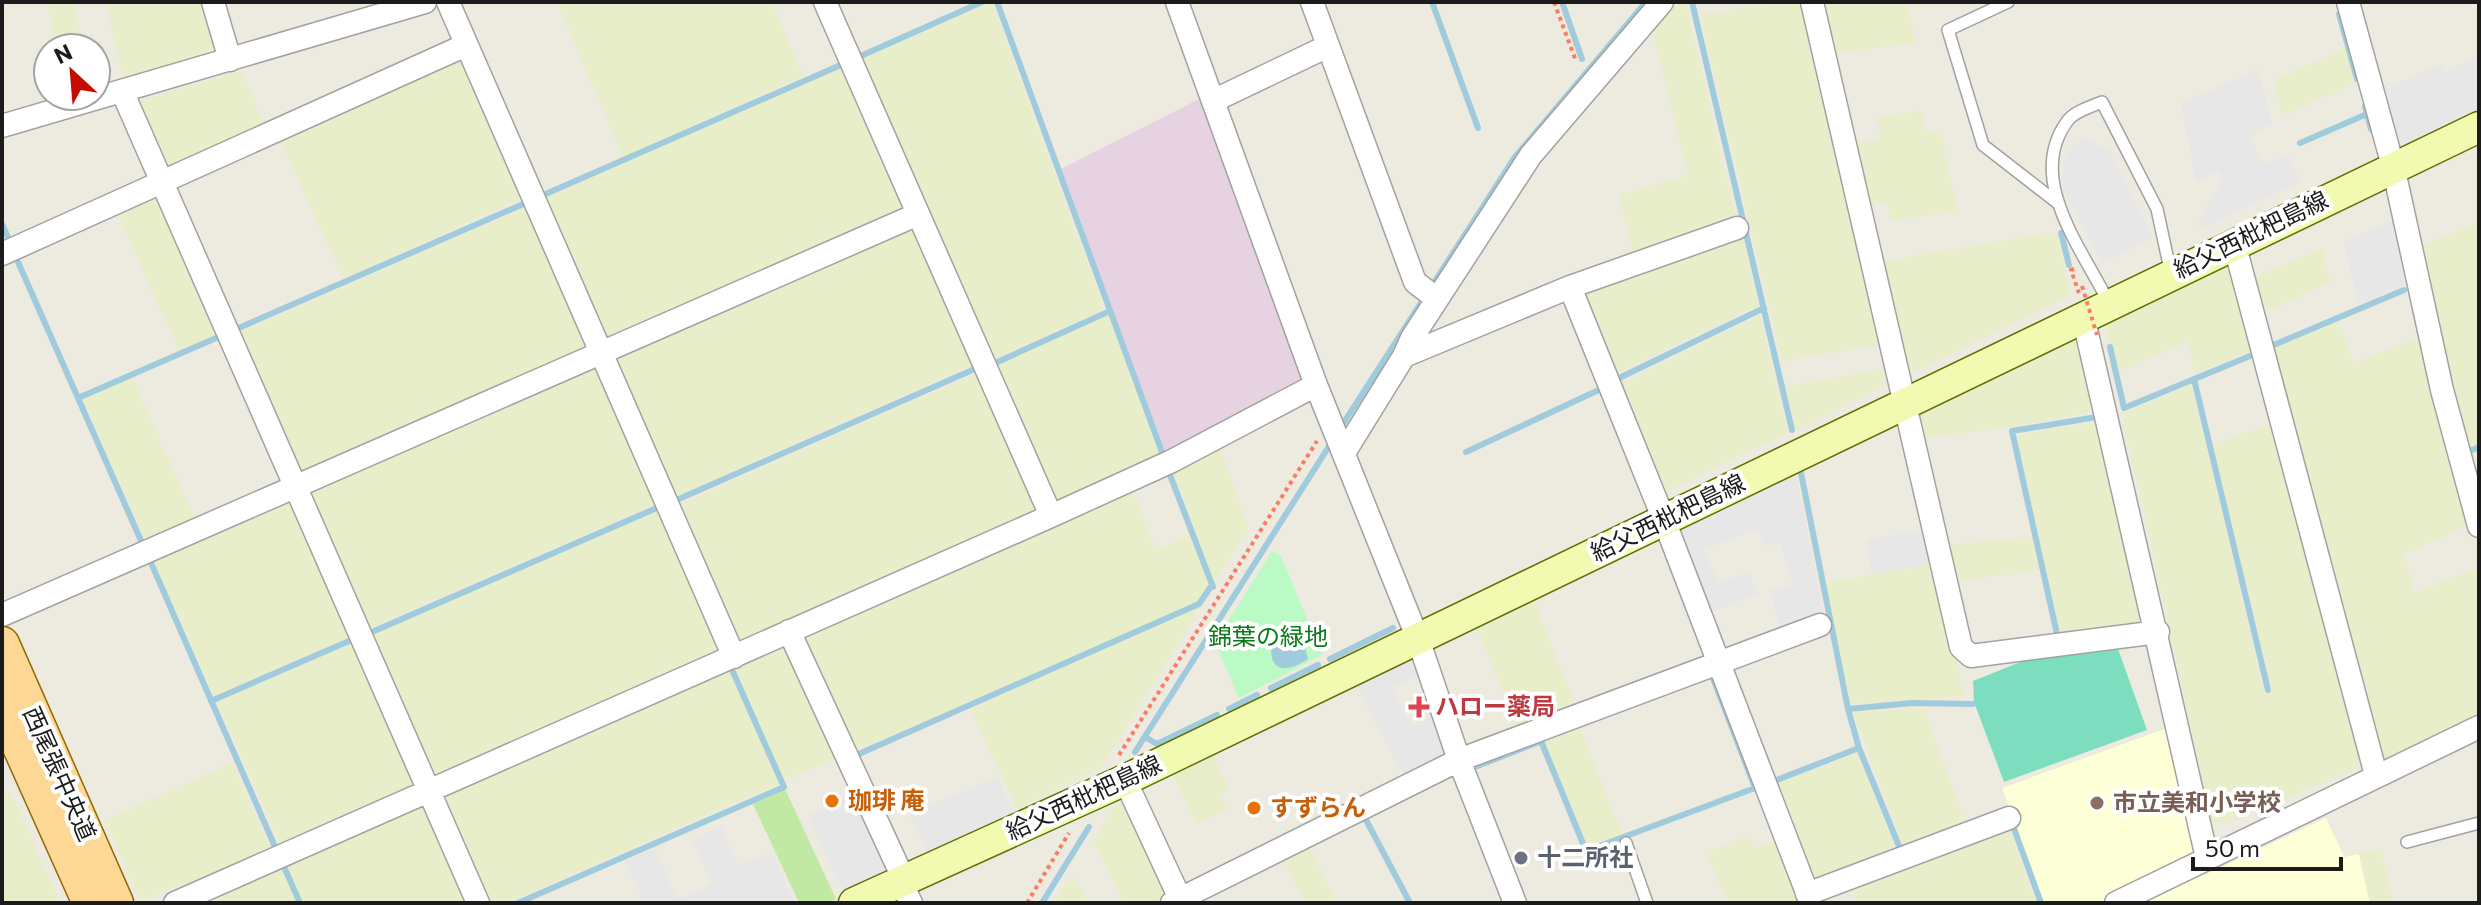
<svg xmlns="http://www.w3.org/2000/svg" width="2481" height="905" font-family="Commissioner,'Noto Sans JP',sans-serif">
<style>
.industrial{fill:#e6d2e1}
.education{fill:#fdffd7}
.farmland{fill:#e8edca}
.grass{fill:#c2e9a4}
.park{fill:#bbfac4}
.pitch{fill:#7cdebe}
.parking{fill:#e7e7e7}
.water{fill:#9fcbdc}
.lines{fill:none;stroke-linecap:round;stroke-linejoin:round}
.stream{stroke:#9fcbdc;stroke-width:6}
.lane-casing{stroke:#a2a2a2;stroke-width:14}
.street-casing{stroke:#a2a2a2;stroke-width:25}
.secondary-casing{stroke:#5e7103;stroke-width:33}
.primary-casing{stroke:#926b00;stroke-width:37}
.path{stroke:#fc7c63;stroke-width:4;stroke-dasharray:4 4;stroke-linecap:butt}
.lane{stroke:#fff;stroke-width:11}
.street{stroke:#fff;stroke-width:22}
.secondary{stroke:#f2fab1;stroke-width:30}
.primary{stroke:#fdd795;stroke-width:34}
.path-bridge{stroke:#fc7c63;stroke-width:4;stroke-dasharray:4 4;stroke-linecap:butt}
.health-dot{fill:#e0444e;stroke:#fff;stroke-width:3}
.food-dot{fill:#e8710a;stroke:#fff;stroke-width:3}
.education-dot{fill:#8d6e63;stroke:#fff;stroke-width:3}
.worship-dot{fill:#6b7280;stroke:#fff;stroke-width:3}
.labels{text-anchor:middle;stroke-width:8;stroke-linejoin:round;paint-order:stroke}
.street-label{font-size:24px;fill:#1b1b1b;stroke:#fff}
.park-label{font-size:24px;fill:#09791a;stroke:#fff}
.health-label{font-size:24px;font-weight:bold;fill:#be3a42;stroke:#fff;text-anchor:start}
.food-label{font-size:24px;font-weight:bold;fill:#c56008;stroke:#fff;text-anchor:start}
.education-label{font-size:24px;font-weight:bold;fill:#785e54;stroke:#fff;text-anchor:start}
.worship-label{font-size:24px;font-weight:bold;fill:#5b616d;stroke:#fff;text-anchor:start}
</style>
<rect width="100%" height="100%" fill="#edeae0"/>
<path class="industrial" d="M1203,97L1306,382L1165,457L1061,169Z"/>
<path class="education" d="M2170,727L2204,875L2326,818L2344,857L2359,854L2370,903H2044L2002,788Z"/>
<path class="farmland" d="M47,2H73L81,34L56,40Z
M106,2H200L212,47L205,55L123,79Z
M557,2H772L803,76L623,157Z
M992,2L1104,309L986,363L855,62Z
M1675,2H1685L1737,221L1634,255L1619,195L1688,176L1652,28Z
M1780,2H1802L1879,345L1782,361L1700,15Z
M1819,2H1907L1915,43L1832,53Z
M2346,48L2355,83L2282,116L2274,80Z
M464,56L525,197L343,279L278,135Z
M841,67L905,210L606,344L539,201Z
M241,70L266,128L165,174L137,111L141,100Z
M1921,111L1925,133L1940,130L1958,212L1890,220L1888,203L1867,205L1853,143L1880,140L1877,117Z
M160,195L222,331L179,351L115,208Z
M532,204L590,342L588,352L303,475L294,470L234,335Z
M2479,222V442L2465,448L2417,248Z
M912,227L972,365L668,500L609,352Z
M2056,232L2070,296L1908,375L1879,262Z
M1741,233L1759,305L1613,375L1581,297L1588,288Z
M2322,248L2330,282L2261,314L2252,279Z
M2232,264L2255,349L2196,374L2187,342L2119,371L2104,325Z
M1109,315L1161,461L1061,507L1052,503L989,368Z
M1760,315L1788,433L1660,494L1617,385Z
M2339,321L2353,363L2418,338L2468,526L2403,554L2415,593L2478,567L2479,571V719L2387,763L2379,758L2269,351Z
M2072,341L2082,343L2098,410L2011,427L1922,438L1916,415Z
M600,365L658,503L362,631L306,483Z
M1882,369L1885,385L1796,430L1786,387Z
M981,371L1043,510L740,648L671,508Z
M132,377L196,521L146,543L83,399Z
M2191,384L2264,692L2272,690L2213,445L2274,422L2364,754L2355,769L2225,823H2212L2122,414Z
M2099,422L2145,616L2138,626L2061,637L2016,435Z
M1219,444L1248,529L1214,582L1172,469Z
M1131,487L1156,550L1189,536L1208,584L1196,603L849,754L798,643L803,630Z
M295,499L354,635L214,696L150,553Z
M658,511L721,652L436,781L364,637Z
M2032,537L2039,570L1952,582L1946,545Z
M1938,563L1964,697L1850,704L1826,583Z
M1534,601L1575,705L1517,727L1477,627Z
M1200,607L1101,768L1017,808L970,709Z
M357,641L416,789L282,848L217,702Z
M784,641L841,756L784,781L731,664Z
M728,665L780,783L507,903H484L440,790Z
M1924,708L1966,826L1905,850L1853,712Z
M1578,723L1622,835L1587,848L1542,737Z
M1858,753L1896,853L1811,881L1774,785Z
M1212,754L1230,790L1220,794L1228,809L1197,824L1172,774Z
M232,763L272,853L188,890L184,882L141,901L105,820Z
M11,792L60,903H2V796Z
M428,801L474,903H303L286,864Z
M1125,801L1169,896L1156,903H1124L1093,841L1114,806Z
M2010,830L2036,903H1857L1849,883L1883,869L1886,878Z
M1749,836L1754,848L1778,839L1803,903H1727L1707,852Z
M1310,848L1336,903H1305L1284,861Z
M2381,849L2394,903H2370L2359,854Z
M278,860L296,903H180Z
M1076,878L1088,903H1055L1065,884Z"/>
<path class="grass" d="M785,789L836,899L827,903H799L753,804Z"/>
<path class="park" d="M1272,551L1281,556L1322,655L1239,698L1215,642Z"/>
<path class="pitch" d="M2118,649L2147,730L2004,782L1974,702L1973,681L2028,659Z"/>
<path class="parking" d="M2479,56V108L2406,143L2390,137L2377,94L2440,64L2445,72Z
M2258,70L2272,124L2249,136L2263,165L2287,154L2300,182L2201,229L2198,222L2223,179L2219,171L2196,181L2181,103Z
M2083,136L2109,151L2154,238L2102,262L2062,187L2064,159Z
M2392,221L2405,286L2358,304L2344,242Z
M1796,475L1824,616L1781,631L1770,591L1792,584L1781,543L1765,547L1757,528L1704,550L1719,583L1748,572L1757,594L1706,614L1677,529Z
M1929,529L1935,563L1872,574L1866,540Z
M1413,659L1420,674L1392,688L1411,726L1436,714L1450,753L1406,781L1357,685Z
M998,777L1016,817L930,857L910,814Z
M856,794L892,873L844,895L808,816Z
M721,826L739,866L772,852L795,903H644L625,861L654,848L678,900L712,884L692,839Z"/>
<path class="water" d="M1296,636L1304,644L1308,659C1293,669 1272,676 1271,651L1278,643Z"/>
<g class="lines">
<path class="stream" d="M997,2L1163,455
M1432,2L1478,128
M1562,2L1582,59
M1692,2L1792,430
M2339,14L2357,79
M854,59L982,2
M2365,106L2371,129
M2300,143L2367,114
M541,196L843,64
M2,224L10,242
M2061,233L2069,265
M18,262L142,543
M234,330L528,202
M2110,347L2124,408L2250,356
M2269,347L2404,290
M993,364L1110,311
M2194,379L2268,690
M1615,380L1764,308
M78,398L223,335
M1341,427L1515,157L1646,2
M1466,452L1603,388
M2467,452L2479,447
M1801,473L1848,709L1859,748L1901,851
M1170,475L1213,587
M672,502L977,368L976,365
M148,556L276,849
M2057,634L2012,431L2097,417
M365,635L659,507L661,510
M1330,659L1393,628
M1271,688L1318,665
M211,701L356,638
M1229,709L1257,695
M1848,709L1912,703L1973,704
M1145,737L1157,744L1217,715
M1135,752L1333,440
M852,757L1199,604L1212,585
M1475,767L1541,741L1586,851L1755,788L1713,678
M1774,781L1859,748
M1365,818L1410,903
M2008,828L2013,826L2041,903
M281,860L300,903
M518,903L784,787L729,663
M1042,903L1089,827"/>
<defs>
<path id="lane" d="M2008,2L1948,30L1983,145L2059,204
M2109,303C2083,250 2023,177 2069,119C2076,111 2092,106 2102,102L2157,209L2171,274
M2407,842L2479,823
M1626,843L1647,903"/>
<path id="street" d="M213,2L230,60
M448,2L734,657
M825,2L1051,516
M1177,2L1316,385L1418,639L1459,760L1515,903
M1312,2L1415,282L1437,299
M1812,2L1961,647L1971,656L2158,632
M2348,2L2393,166L2442,390L2479,526
M122,91L478,903
M1213,101L1328,46
M2,126L425,2
M2234,243L2376,775
M2,254L466,45
M1570,287L1737,228
M2083,316L2207,858
M1404,356L1412,338L1531,155L1662,2
M1344,453L1404,356L1570,287L1664,520L1811,903
M2,615L916,215
M789,631L904,880
M1125,780L1182,903
M901,882L911,903
M1807,894L2009,818
M175,903L1051,516L1172,461L1316,385
M1172,903L1459,760L1820,625
M2116,903L2479,727"/>
<path id="secondary" d="M854,903L1125,780L2479,127"/>
<path id="primary" d="M2,644L116,903
M2,707L90,903"/>
</defs>
<use href="#lane" class="lane-casing"/>
<use href="#street" class="street-casing"/>
<use href="#secondary" class="secondary-casing"/>
<use href="#primary" class="primary-casing"/>
<path class="path" d="M1554,2L1576,61
M2074,269L2071,270L2079,293
M1119,755L1317,441
M1027,903L1069,833"/>
<use href="#lane" class="lane"/>
<use href="#street" class="street"/>
<use href="#secondary" class="secondary"/>
<use href="#primary" class="primary"/>
<path class="path-bridge" d="M2082,286L2097,335"/>
</g>
<path class="health-dot" d="M1415 695h8v8h8v8h-8v8h-8v-8h-8v-8h8z"/>
<g class="food-dot">
<circle cx="832" cy="801" r="8"/>
<circle cx="1254" cy="808" r="8"/>
</g>
<circle class="education-dot" cx="2097" cy="803" r="8"/>
<circle class="worship-dot" cx="1521" cy="858" r="8"/>
<g class="labels">
<g class="street-label">
<text transform="translate(2251 235) rotate(-26)" y="8">給父西枇杷島線</text>
<text transform="translate(1668 518) rotate(-26)" y="8">給父西枇杷島線</text>
<text transform="translate(59 774) rotate(66)" y="8">西尾張中央道</text>
<text transform="translate(1084 798) rotate(-25)" y="8">給父西枇杷島線</text>
</g>
<g class="park-label">
<text x="1268" y="645">錦葉の緑地</text>
</g>
<g class="health-label">
<text x="1435" y="715">ハロー薬局</text>
</g>
<g class="food-label">
<text x="848" y="809">珈琲 庵</text>
<text x="1270" y="816">すずらん</text>
</g>
<g class="education-label">
<text x="2113" y="811">市立美和小学校</text>
</g>
<g class="worship-label">
<text x="1537" y="866">十二所社</text>
</g>
</g>
<rect width="2481" height="905" fill="none" stroke="#1b1b1b" stroke-width="8"/>
<g transform="translate(72 72) rotate(334)"><circle r="38" fill="#ffffff" stroke="#a4a4a4" stroke-width="2"/>
<path d="M0-6L14 30L0 20L-14 30Z" fill="#c60c00"/>
<text y="-12" font-size="22" font-weight="bold" text-anchor="middle" fill="#1b1b1b">N</text>
</g>
<path d="M2193 857v12h148v-12" fill="none" stroke="#1b1b1b" stroke-width="4"/>
<text x="2205" y="857" font-size="24" fill="#1b1b1b" stroke="#ffffff" stroke-width="6" paint-order="stroke">50 m</text>
</svg>
